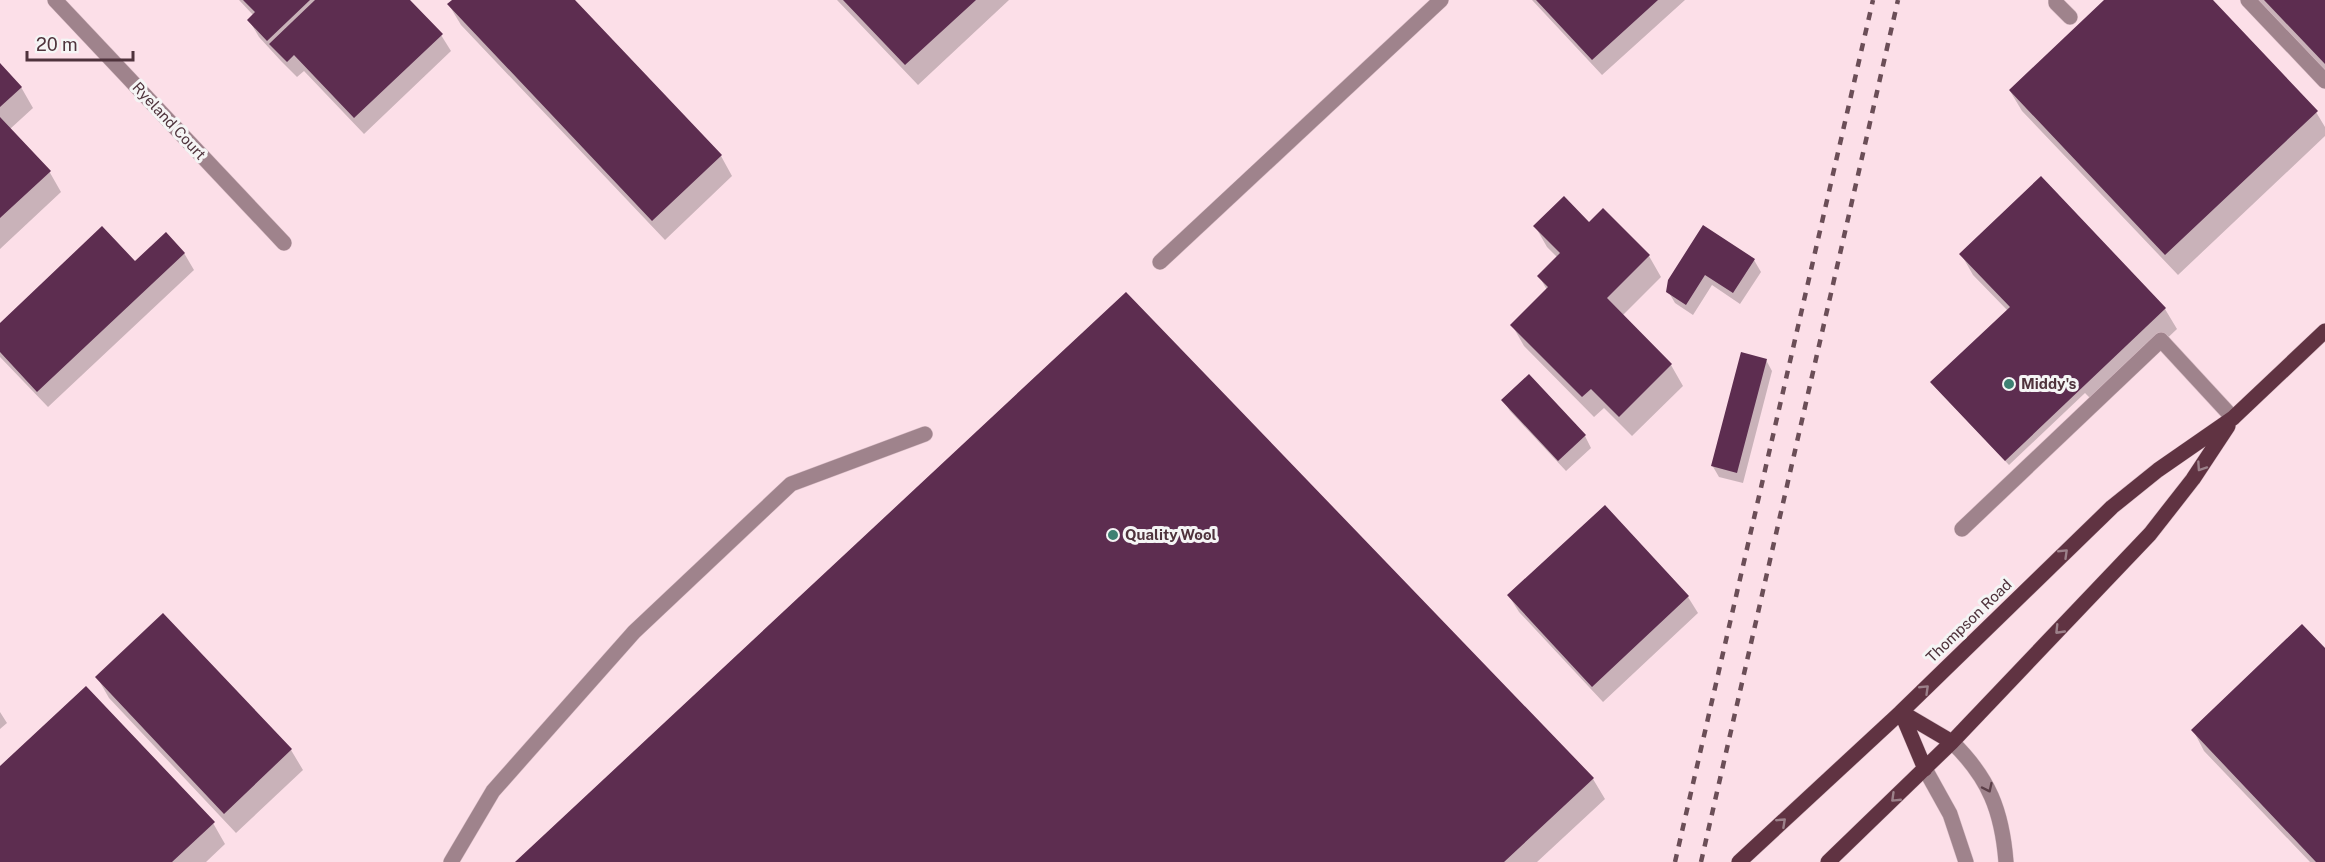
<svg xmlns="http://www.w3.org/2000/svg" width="2325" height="862" font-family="'Public Sans',sans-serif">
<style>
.shadow{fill:#0003}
.building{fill:#5d2d50}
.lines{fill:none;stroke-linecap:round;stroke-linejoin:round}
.minor-casing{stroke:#d9bdc6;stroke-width:16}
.major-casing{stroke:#d9bdc6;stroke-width:16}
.minor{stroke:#9f838c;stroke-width:15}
.major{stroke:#603342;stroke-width:15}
.rail{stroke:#6b4e57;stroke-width:4.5;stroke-dasharray:8 8;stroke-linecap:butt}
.oneway{stroke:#9c818a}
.oneway2{stroke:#5b3f48}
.poi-dot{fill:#3e8173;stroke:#f5f5f5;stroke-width:2}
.labels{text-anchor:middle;stroke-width:6;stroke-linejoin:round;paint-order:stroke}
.street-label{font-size:15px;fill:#4f333c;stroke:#f5f5f5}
.poi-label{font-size:15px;font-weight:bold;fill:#4f333c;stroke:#f5f5f5;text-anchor:start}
</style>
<rect width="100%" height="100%" fill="#fcdfe8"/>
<path class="shadow" d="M239,0H408L441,35L451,51L364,134L304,71L297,77L281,61L259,37L249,20L254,16Z
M454,0H573L721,156L732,176L665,240L461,25L449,5Z
M837,0H1009L918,85Z
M1532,0H1685L1602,75Z
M2106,0H2211L2316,112L2325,127V136L2178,275L2022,111L2010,91Z
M2258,0H2325V71Z
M0,65L21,87L33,108L10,129L49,171L61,192L0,249Z
M1603,211L1649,256L1661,277L1622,316L1671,365L1683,386L1632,436L1604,408L1594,417L1524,346L1512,325L1547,290L1539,276L1558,258L1547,247L1535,226L1589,225Z
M184,253L194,270L48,407L0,357V325Z
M1961,254L2165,309L2177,329L2097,405L2085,393L2009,465L1935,387L2008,311L1973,275Z
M1754,260L1761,272L1740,304L1712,285L1693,315L1675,303L1668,291L1670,281Z
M1766,360L1772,371L1743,483L1719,477L1712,465Z
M1529,376L1585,436L1591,448L1566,471L1510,411L1503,400Z
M1509,596L1688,597L1698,613L1603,702L1519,612Z
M2325,650V862H2310L2204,751L2193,730Z
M97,677L291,750L303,770L236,833L109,698Z
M0,712L7,723L0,729Z
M0,768L213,823L225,844L206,862H0Z
M1593,779L1605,799L1537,862H517Z"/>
<path class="building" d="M243,0H310L267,41L247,20L255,12Z
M315,0H410L443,34L354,118L294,55L287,62L269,44Z
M452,0H575L722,155L652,221L447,4Z
M843,0H976L905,65Z
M1536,0H1658L1592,60Z
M2104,0H2213L2318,111L2165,255L2009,90Z
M2264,0H2325V64Z
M0,63L22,87L0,107Z
M0,117L51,171L0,218Z
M2041,176L2166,308L2005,461L1930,382L2010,307L1959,254Z
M1564,196L1589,222L1603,208L1650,255L1607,298L1672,364L1619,417L1591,389L1582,397L1510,325L1548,287L1537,276L1560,253L1533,226Z
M1703,225L1755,259L1733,293L1705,275L1686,305L1666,292L1668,280Z
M102,226L135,261L166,232L185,253L37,392L0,352V323Z
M1126,292L1594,778L1504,862H515Z
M1741,352L1767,359L1737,473L1711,466Z
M1529,374L1586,435L1558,461L1501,400Z
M1605,505L1689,596L1592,687L1507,595Z
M163,613L292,749L224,814L95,677Z
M2302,624L2325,648V862H2316L2191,730Z
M86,686L215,822L172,862H0V766Z"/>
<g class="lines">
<defs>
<path id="minor" d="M55,0L284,243
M2056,0V3L2070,17
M2248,0L2325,81
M1160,262L1441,0
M1962,529L2161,340L2233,418
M1952,742C1989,778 2002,811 2006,862
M1925,769L1950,814L1966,862
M451,862L493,791L634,632L791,484L925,434"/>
<path id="major" d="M1901,712L1925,769
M1901,712L1952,742
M1739,862L1901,712L2112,507L2158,470L2233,418L2325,331
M1828,862L1952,742L2150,534L2193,479L2228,426"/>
</defs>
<use href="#minor" class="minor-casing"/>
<use href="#major" class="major-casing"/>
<use href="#minor" class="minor"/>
<use href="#major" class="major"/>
<path class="rail" d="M1675,862L1873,0
M1701,862L1898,0"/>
</g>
<defs><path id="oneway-chevron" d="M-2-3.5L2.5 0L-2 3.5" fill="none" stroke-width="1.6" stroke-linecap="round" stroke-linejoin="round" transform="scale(1.5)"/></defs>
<g class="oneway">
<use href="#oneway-chevron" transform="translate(2201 467) rotate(124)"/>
<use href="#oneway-chevron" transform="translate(2064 553) rotate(-44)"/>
<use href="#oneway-chevron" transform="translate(2059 630) rotate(134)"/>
<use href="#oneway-chevron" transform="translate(1925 689) rotate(-44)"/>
<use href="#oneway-chevron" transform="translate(1895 798) rotate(136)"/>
<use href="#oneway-chevron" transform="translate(1782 822) rotate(-43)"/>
</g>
<use class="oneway2" href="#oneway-chevron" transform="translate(1988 788) rotate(65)"/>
<g class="poi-dot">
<circle cx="2009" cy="384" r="6"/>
<circle cx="1113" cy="535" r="6"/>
</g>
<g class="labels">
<g class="street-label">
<text transform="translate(169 121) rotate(47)" y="5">Ryeland Court</text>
<text transform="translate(1969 621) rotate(-44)" y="5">Thompson Road</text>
</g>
<g class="poi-label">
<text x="2021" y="389">Middy's</text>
<text x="1125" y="540">Quality Wool</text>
</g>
</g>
<path d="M27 51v9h106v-9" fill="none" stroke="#4f333c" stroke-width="3"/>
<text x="36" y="51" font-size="18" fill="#4f333c" stroke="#f5f5f5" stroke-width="4.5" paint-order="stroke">20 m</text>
</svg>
